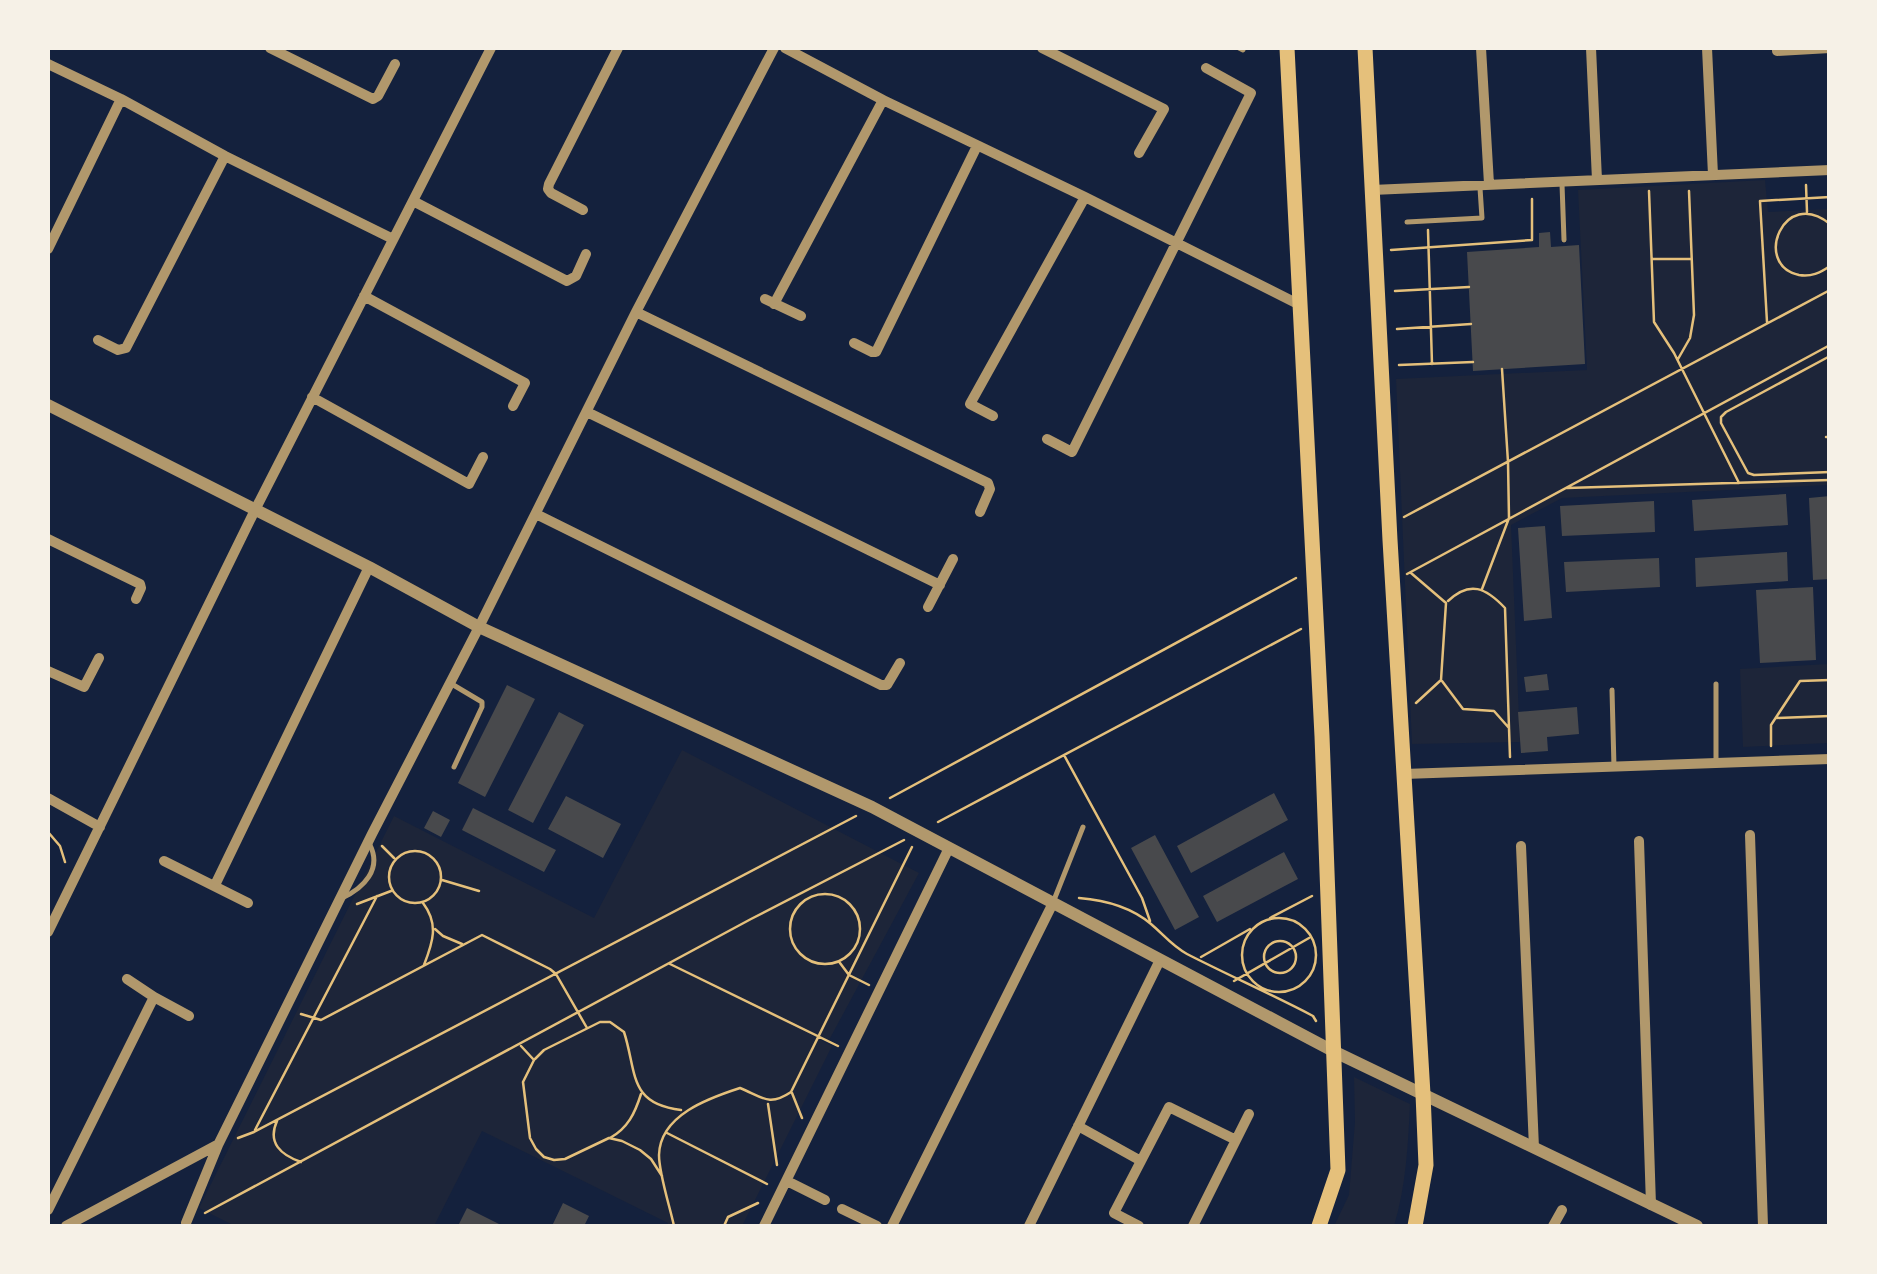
<svg xmlns="http://www.w3.org/2000/svg" width="1877" height="1274" font-family="Commissioner,sans-serif">
<style>
.green{fill:#1d2539}
.building{fill:#48494c}
.lines{fill:none;stroke-linecap:round;stroke-linejoin:round}
.path{stroke:#e5c07b;stroke-width:2.5}
.service{stroke:#b1986c;stroke-width:5}
.minor{stroke:#b1986c;stroke-width:10}
.tertiary{stroke:#b1986c;stroke-width:12}
.secondary{stroke:#e5c07b;stroke-width:15}
</style>
<rect width="100%" height="100%" fill="#14213d"/>
<path class="green" d="M1765,180L1768,212L1829,209V485L1562,498L1511,525L1520,742L1412,744L1396,379L1587,370L1578,190Z
M1829,664V743L1743,747L1740,669Z
M682,750L919,873L828,1042L793,1025L832,1046L742,1226H668V1223L482,1131L434,1226H235L199,1208L394,816L594,918Z
M1354,1077L1410,1104C1408,1146 1406,1186 1394,1226H1334L1349,1195L1355,1122Z"/>
<path class="building" d="M1550,232L1551,247L1579,245L1585,364L1473,371L1467,252L1539,247V233Z
M1786,494L1788,525L1694,531L1692,500Z
M1830,496V579L1813,580L1809,498Z
M1654,501L1655,532L1562,536L1560,506Z
M1545,526L1552,618L1524,621L1518,528Z
M1787,552L1788,581L1696,587L1695,558Z
M1659,558L1660,587L1566,592L1564,562Z
M1813,587L1816,660L1760,663L1756,590Z
M1547,674L1549,690L1526,692L1524,677Z
M507,685L535,699L485,797L458,783Z
M1577,707L1579,734L1547,737L1548,751L1521,753L1518,712Z
M559,712L584,725L533,823L508,810Z
M1274,793L1288,820L1191,873L1177,846Z
M566,796L621,824L603,858L548,829Z
M473,808L556,850L544,872L462,830Z
M433,811L450,820L441,837L424,828Z
M1155,835L1199,917L1175,930L1131,848Z
M1284,852L1298,879L1217,922L1203,896Z
M563,1203L589,1216L584,1226H552Z
M467,1208L503,1226H458Z"/>
<g class="lines">
<path class="path" d="M1806,185L1807,212
M1649,191L1654,322L1674,353L1739,483
M1830,224C1784,186 1752,265 1799,275C1811,277 1820,273 1830,266
M1428,230L1432,364
M1391,250L1532,240V199
M1653,259H1690
M1395,291L1469,287
M1767,322L1760,201L1830,197
M1397,329L1471,324
M1830,356L1726,412L1721,417V423L1748,473L1754,475L1830,472
M1678,359L1690,338L1694,315L1689,191
M1399,365L1473,362
M1826,437H1830
M1567,488L1830,480
M1404,517L1830,290
M1411,573L1446,603L1441,680L1416,703
M1407,574L1830,345
M1482,589L1509,518L1508,462L1502,369
M1448,601C1470,580 1486,588 1505,608L1509,728
M1442,681L1463,709L1494,711L1509,728L1510,757
M1776,718L1830,716
M1771,746V725L1800,681L1830,680
M1064,755L1142,898L1150,921
M890,798L1296,578
M938,822L1301,629
M48,832L60,846L65,862
M382,846L394,858
M389 877a26 26 0 1 1 52 0a26 26 0 1 1-52 0Z
M442,880L479,891
M790 929a35 35 0 1 1 70 0a35 35 0 1 1-70 0Z
M1079,898C1104,900 1131,907 1151,924C1163,934 1172,946 1187,954C1228,975 1271,994 1313,1016L1316,1021
M423,903C439,924 433,942 424,965
M357,904L391,891
M1242 955a37 37 0 1 1 74 0a37 37 0 1 1-74 0Z
M1270,918L1312,896
M435,929L443,936L462,944
M1264 957a16 16 0 1 1 32 0a16 16 0 1 1-32 0Z
M1201,957L1250,929
M840,963L849,975L869,985
M670,964L838,1046
M1234,981L1309,938
M301,1014L321,1020L482,935L550,969L556,974L587,1028
M521,1046L534,1060L523,1082L530,1138L536,1149L544,1157L554,1160L565,1159L609,1138L622,1141L640,1150L651,1159L662,1176
M535,1059L544,1050L600,1022H610L624,1032C637,1072 628,1104 681,1110
M792,1093L802,1118
M768,1104L777,1165
M277,1121C267,1143 281,1155 301,1162
M255,1130L377,896
M667,1133L767,1184
M238,1138L254,1132L856,816
M610,1138C628,1128 635,1113 641,1094
M205,1213L751,919L904,840
M674,1226C670,1207 659,1174 659,1155C660,1115 709,1098 740,1088C762,1097 769,1107 791,1092L912,847
M724,1226L728,1217L758,1203"/>
<path class="service" d="M1239,48L1243,50V48
M1562,184L1564,240
M1407,222L1482,218L1480,188
M450,683L482,702V707L454,767
M1716,684V763
M1612,690L1614,767
M342,898C364,888 382,869 370,845
M1054,900L1083,827"/>
<path class="minor" d="M270,48L373,99L378,96L395,64
M785,48L883,100L1085,197L1300,305
M1042,48L1164,109L1139,153
M1481,48L1489,184
M1591,48L1597,180
M1707,48L1713,175
M1777,48V51L1830,48
M48,64L121,99L225,156L393,239
M1372,190L1830,170
M413,201L567,281L576,276L586,254
M583,210L551,193L548,189L549,184L618,48
M48,249L121,99
M364,296L525,383L513,406
M765,299L801,316
M774,304L883,100
M636,312L988,483L990,489L980,512
M98,340L118,350L126,348L225,156
M854,343L872,352H876L977,146
M312,397L469,484L483,457
M587,412L940,585
M993,416L970,404L1085,197
M1047,439L1072,452L1251,93L1206,68
M536,514L881,685H887L900,663
M48,539L140,584L141,588L136,599
M928,607L953,559
M48,671L84,687L99,658
M1404,774L1830,759
M48,798L100,827
M1750,835L1763,1226
M1639,841L1651,1205
M1521,846L1534,1148
M164,861L248,903
M215,885L369,567
M48,932L255,510L491,48
M127,979L154,997L189,1016
M1078,1126L1141,1161
M787,1181L825,1200
M842,1209L877,1226
M48,1210L154,997
M186,1223L218,1145L372,834L479,627L636,312L774,48
M66,1226L217,1145
M764,1226L949,848
M892,1226L1053,903
M1029,1226L1160,960
M1139,1226L1114,1213L1169,1107L1236,1140
M1193,1226L1249,1114
M1553,1226L1562,1210"/>
<path class="tertiary" d="M48,405L369,567L479,627L872,807L1333,1051L1697,1226"/>
<path class="secondary" d="M1287,48L1322,736L1338,1170L1319,1226
M1365,48L1390,540L1423,1094L1426,1165L1415,1226"/>
</g>
<rect width="1877" height="1274" fill="none" stroke="#f6f1e7" stroke-width="100"/>
</svg>
